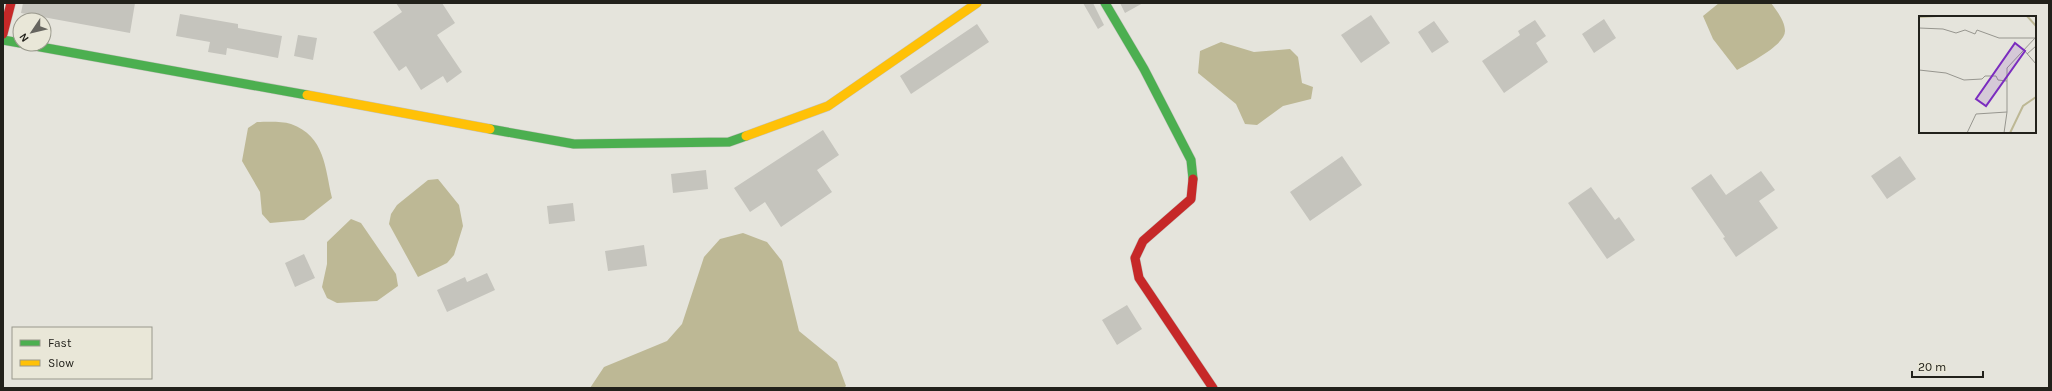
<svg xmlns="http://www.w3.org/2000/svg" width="2052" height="391" font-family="Karla,sans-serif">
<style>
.water{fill:#bdb895}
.building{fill:#c5c4bd}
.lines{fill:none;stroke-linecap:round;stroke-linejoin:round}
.fast-casing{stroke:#c3c2bc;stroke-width:10}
.slow-casing{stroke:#c3c2bc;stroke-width:10}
.jam-casing{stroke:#c3c2bc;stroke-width:10}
.fast{stroke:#4caf50;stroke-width:9}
.slow{stroke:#ffc107;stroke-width:9}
.jam{stroke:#c62828;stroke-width:9}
.inset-river{fill:none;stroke:#bdb895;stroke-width:2}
.inset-road{fill:none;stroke:#97968f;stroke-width:1}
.view{fill:#7b2cbf;fill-opacity:0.15;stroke:#7b2cbf;stroke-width:2}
.inset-edge{fill:none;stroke:#22211b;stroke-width:2}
</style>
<rect width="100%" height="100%" fill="#e5e4dc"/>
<path class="water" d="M1719,3H1771C1777,11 1785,21 1785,31C1785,45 1749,63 1737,70L1713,39L1703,16Z
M1221,42L1254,52L1290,49L1298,57L1302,83L1313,87L1311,99L1283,106L1257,125L1245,124L1236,104L1198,73L1200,51Z
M257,122C267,122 281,121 291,124C325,136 325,168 332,198L304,220L270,223L262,214L260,192L242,161L248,128Z
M438,179L459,205L463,226L454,255L447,263L418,277L389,224L391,214L397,205L428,180Z
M351,219L361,223L396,274L398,286L377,301L337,303L327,298L322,287L327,264V242Z
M743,233L767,242L782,261L799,331L837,362L846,386L844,388H590L604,367L667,341L682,324L704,257L720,239Z"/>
<path class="building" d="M23,3H135L130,33L21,13Z
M396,3H442L455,23L437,35L462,72L447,83L443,76L421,90L406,66L399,71L373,32L402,12Z
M1083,3H1093L1104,25L1098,29Z
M1120,3H1143L1125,13Z
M180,14L238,24V28L282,36L278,58L227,48L226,55L208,52L210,42L176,36Z
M1371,15L1390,43L1361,63L1341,35Z
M1604,19L1616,38L1594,53L1582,34Z
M1535,20L1546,36L1536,43L1548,62L1504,93L1482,61L1520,35L1518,31Z
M1434,21L1449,42L1432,53L1418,32Z
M977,24L989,42L911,94L900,76Z
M298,35L317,38L313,60L294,56Z
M823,130L839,155L817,170L832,192L781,227L765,202L750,212L734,188Z
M1342,156L1362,185L1310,221L1290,192Z
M1900,156L1916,179L1887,199L1871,176Z
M706,170L708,189L673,193L671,174Z
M1761,171L1775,190L1759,201L1778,228L1736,257L1723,238L1725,237L1691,188L1711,174L1726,195Z
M1591,187L1615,220L1619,217L1635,240L1607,259L1568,203Z
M573,203L575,221L549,224L547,206Z
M644,245L647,266L608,271L605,251Z
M304,254L315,278L295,287L285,263Z
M487,273L495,290L447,312L437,290L465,277L467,282Z
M1127,305L1142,329L1117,345L1102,320Z"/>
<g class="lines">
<defs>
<path id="fast" d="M1105,3L1144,69L1191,160L1193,179
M3,40L20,43
M24,44L307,95
M490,129L574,144L729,142L746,136"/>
<path id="slow" d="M307,95L490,129
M746,136L828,106L977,3"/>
<path id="jam" d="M3,34L11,3
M1193,179L1191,199L1143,241L1135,258L1139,278L1213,388"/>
</defs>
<use href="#fast" class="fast-casing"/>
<use href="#slow" class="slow-casing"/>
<use href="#jam" class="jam-casing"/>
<use href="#fast" class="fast"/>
<use href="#slow" class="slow"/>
<use href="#jam" class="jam"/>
</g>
<g transform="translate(1919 16)">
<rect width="117" height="117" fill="#e5e4dc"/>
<path class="inset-river" d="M108,0L117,10M0,1L18,0M91,117L104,90L117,81"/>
<path class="inset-road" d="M0,12L24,13L37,17L46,14L56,18L58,14L80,22H117M105,34L117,48M108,38L117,30M0,54L27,57L45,64L63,63L66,60H77L79,64L88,65M48,117L57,98L88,96M85,117L88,96V52L117,21"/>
<path class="view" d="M96,27L106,35L67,90L57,83Z"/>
<rect width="117" height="117" class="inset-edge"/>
</g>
<rect width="2052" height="391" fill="none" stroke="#22211b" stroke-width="8"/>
<rect x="12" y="327" width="140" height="52" fill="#e9e7d8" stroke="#99988c"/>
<rect x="20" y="340" width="20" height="6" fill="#4caf50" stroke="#99988c"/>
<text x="48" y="347" font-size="12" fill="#22211b">Fast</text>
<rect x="20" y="360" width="20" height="6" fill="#ffc107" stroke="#99988c"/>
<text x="48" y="367" font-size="12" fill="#22211b">Slow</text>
<g transform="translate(32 32) rotate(235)"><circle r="19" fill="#e9e7d8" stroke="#99988c"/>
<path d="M0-3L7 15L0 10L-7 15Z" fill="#66655f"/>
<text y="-6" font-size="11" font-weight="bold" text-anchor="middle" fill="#22211b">N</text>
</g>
<path d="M1912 371v6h71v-6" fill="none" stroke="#22211b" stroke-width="2"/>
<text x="1918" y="371" font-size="12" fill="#22211b" stroke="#e9e7d8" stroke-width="3" paint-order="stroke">20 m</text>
</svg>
